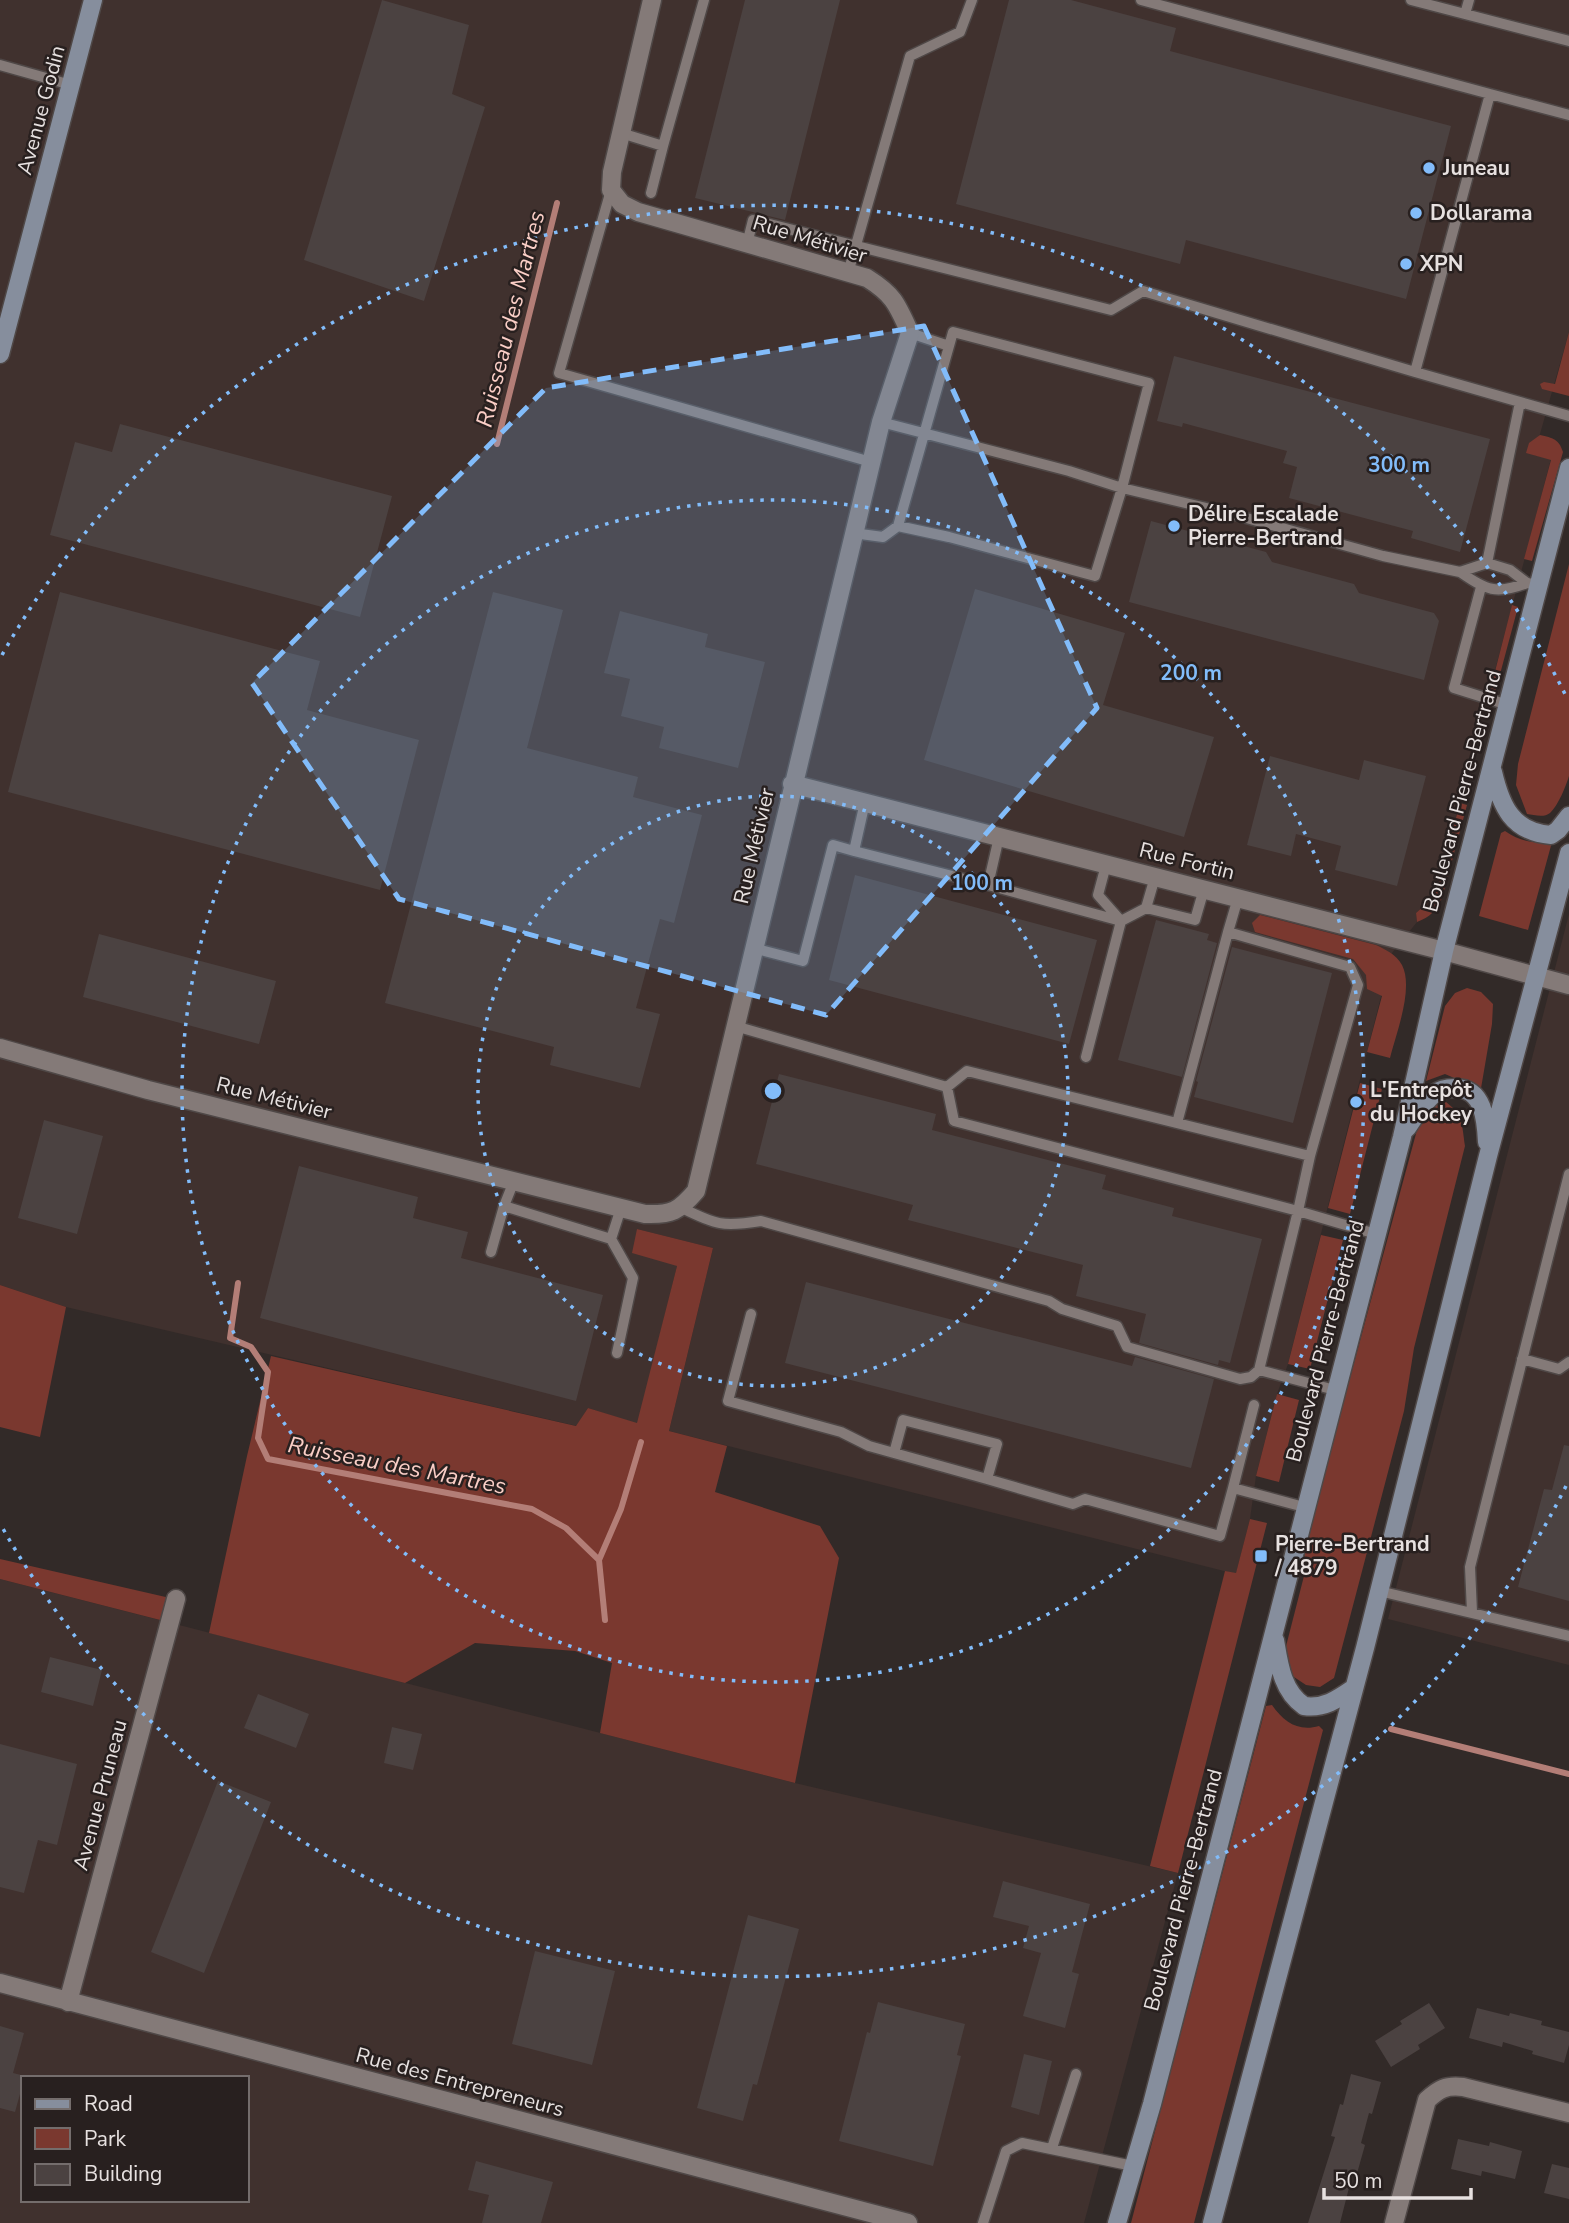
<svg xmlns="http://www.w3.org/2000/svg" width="1569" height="2223" font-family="'Nunito Sans',sans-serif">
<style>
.built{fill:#40312e;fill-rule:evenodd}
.green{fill:#7a382f}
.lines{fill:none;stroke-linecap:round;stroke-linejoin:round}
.stream{stroke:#b37e77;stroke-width:6}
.building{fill:#4b4241}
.lane-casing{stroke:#4f4847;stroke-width:13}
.street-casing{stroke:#4f4847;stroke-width:21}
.secondary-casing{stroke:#4f4847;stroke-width:21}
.lane{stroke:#847a78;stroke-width:10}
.street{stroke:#847a78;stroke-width:18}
.secondary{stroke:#868e9d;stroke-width:18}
.marked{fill:#82bcfa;fill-opacity:0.2;stroke:#82bcfa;stroke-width:5;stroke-dasharray:14 9;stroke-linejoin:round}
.ring{fill:none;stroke:#82bcfa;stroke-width:3.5;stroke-dasharray:3.5 7}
.poi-dot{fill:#82bcfa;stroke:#28201f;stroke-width:2.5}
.labels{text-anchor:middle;stroke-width:5;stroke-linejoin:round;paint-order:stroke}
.street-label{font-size:21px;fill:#e7e1e0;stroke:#28201f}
.poi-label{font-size:21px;font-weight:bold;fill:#e7e1e0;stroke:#28201f;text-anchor:start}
.water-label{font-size:23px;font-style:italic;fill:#fbcfc7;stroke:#28201f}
.centre{fill:#82bcfa;stroke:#28201f;stroke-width:3.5}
.ring-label{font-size:21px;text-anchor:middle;font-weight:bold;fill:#82bcfa;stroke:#28201f;stroke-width:5;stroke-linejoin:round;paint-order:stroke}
</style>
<rect width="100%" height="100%" fill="#322a28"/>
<path class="built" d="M0,0H1569V332L1534,455L1551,459L1435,897L1416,913L1417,922L1392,953L1288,1364L1277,1394L1256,1476L1250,1519L1236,1574L669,1431L713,1248L637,1229L677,1266L638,1424L588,1408L577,1426L66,1307L0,1285Z
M1569,914V1665L1388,1619Z
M0,1579L795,1783L1178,1873L1084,2223H0ZM23,2078H247V2200H23Z"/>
<path class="green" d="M1569,332V396L1542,389L1540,384L1544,382L1555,384Z
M1540,435C1553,438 1559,439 1563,452L1532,561L1524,559L1551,460L1526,453L1529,443Z
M1569,564V776C1566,786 1558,806 1550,813C1544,818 1534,815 1527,814L1516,785L1518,764Z
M1512,605L1518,607L1495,693L1490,691Z
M1460,803L1467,805L1442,898C1436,911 1430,917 1417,922L1416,913L1435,896Z
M1505,831C1521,842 1533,843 1552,842L1528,930L1479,916L1501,833Z
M1260,915L1376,945C1386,950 1396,954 1402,965C1414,988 1396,1034 1390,1058L1367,1052L1382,996L1367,989L1366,975L1353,959L1255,932L1252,923Z
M1467,988L1481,992L1493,1004L1492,1024L1479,1100L1461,1081L1445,1074L1426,1081L1445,1006L1455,993Z
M1360,1083L1382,1089L1350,1214L1328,1208Z
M1440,1102H1446C1463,1115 1462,1125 1465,1146L1414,1348L1404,1411L1334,1678L1320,1687L1306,1685L1291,1675L1283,1658L1304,1576L1305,1544L1417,1130L1423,1112Z
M637,1229L713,1248L669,1431L727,1446L715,1492L820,1526L839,1558L795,1783L600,1733L612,1663L575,1651L475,1643L405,1683L209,1633L247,1456L271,1356L576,1426L588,1408L637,1423L677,1266L632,1253Z
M1321,1235L1343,1240L1310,1369L1288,1364Z
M0,1285L66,1307L40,1437L0,1427Z
M1277,1394L1299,1400L1279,1482L1256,1476Z
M1250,1519L1267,1523L1178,1873L1150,1866L1225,1571L1236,1573Z
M0,1559L170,1598L164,1621L0,1579Z
M1272,1705C1284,1722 1298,1732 1319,1726L1323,1730L1194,2223H1131L1266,1706Z"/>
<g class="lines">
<path class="stream" d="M497,444L557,203
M238,1283L230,1338L251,1347L268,1372L258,1438L268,1459L532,1509L566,1528L599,1560L605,1620
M599,1560L621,1509L641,1442
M1391,1729L1569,1774"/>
</g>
<path class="building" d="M382,0L469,25L452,94L485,107L424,301L304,260Z
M745,0H840L785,220L695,198Z
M1009,0H1071L1176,28L1170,51L1451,126L1406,299L1186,240L1180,264L956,204Z
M1174,356L1490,439L1460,552L1411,538L1413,531L1289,498L1297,467L1283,463L1287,451L1183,423L1182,427L1157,421Z
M120,424L392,496L360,617L50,535L75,442L112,452Z
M1151,521L1266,552L1272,562L1354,584L1359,593L1434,613L1439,621L1424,680L1129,602Z
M975,589L1125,633L1103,705L1214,737L1184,837L924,760Z
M60,592L320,661L307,710L419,740L380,890L8,792Z
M493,592L563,610L527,748L638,777L633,797L702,815L674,923L660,919L636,1008L660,1014L640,1088L550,1065L554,1047L385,1003Z
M620,611L708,634L705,647L765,662L738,768L659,748L664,727L621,716L630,679L604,673Z
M1270,756L1359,780L1364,760L1426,776L1397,886L1335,870L1341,846L1296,834L1291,856L1247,845Z
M855,875L1097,940L1069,1044L829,980Z
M1156,920L1209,934L1207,940L1217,943L1182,1077L1118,1060Z
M99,934L276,981L259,1044L83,997Z
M1232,947L1332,973L1293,1123L1194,1097L1198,1082L1196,1081Z
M779,1074L936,1114L932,1130L1106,1175L1102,1189L1174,1208L1172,1216L1262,1239L1230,1363L1219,1360L1218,1365L1139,1343L1146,1314L1076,1296L1083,1265L908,1220L913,1205L756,1164Z
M44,1120L103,1136L77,1234L18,1218Z
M299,1166L418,1197L413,1218L468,1232L461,1258L603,1295L576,1401L260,1318Z
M806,1282L1132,1366L1135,1357L1214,1379L1191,1468L785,1363Z
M1564,1445L1569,1446V1601L1518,1587L1544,1489L1552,1490Z
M50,1657L102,1670L93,1706L41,1692Z
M258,1694L309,1714L296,1748L244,1728Z
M392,1727L422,1734L413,1770L384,1763Z
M0,1744L77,1764L57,1845L38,1840L24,1893L0,1887Z
M218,1781L271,1802L204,1973L151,1952Z
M1003,1881L1090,1904L1072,1972L1079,1974L1065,2028L1023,2016L1041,1953L1023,1948L1029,1926L993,1917Z
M748,1915L799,1929L757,2085L753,2084L743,2121L697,2108Z
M535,1951L615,1971L592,2065L512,2044Z
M878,2002L965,2024L957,2055L961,2056L933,2166L839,2141L867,2032L870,2033Z
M1429,2003L1445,2028L1418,2045L1420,2049L1391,2067L1375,2041L1402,2024L1400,2021Z
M1477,2008L1509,2016L1510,2013L1542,2021L1541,2025L1569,2032V2045L1564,2063L1532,2054L1533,2051L1503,2042L1502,2047L1469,2038Z
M0,2026L24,2033L13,2073L25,2076L15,2112L0,2108Z
M1024,2054L1052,2061L1039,2115L1011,2107Z
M1351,2074L1381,2082L1372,2114L1369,2113L1361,2143L1365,2145L1356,2177L1352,2176L1340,2223H1308L1335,2137L1331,2136L1340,2104L1343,2105Z
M1458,2139L1489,2146L1490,2142L1522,2151L1515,2179L1482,2171L1481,2176L1451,2169Z
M476,2161L553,2182L541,2223H482L489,2195L468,2190Z
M1552,2164L1569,2168V2199L1544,2193Z"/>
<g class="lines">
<defs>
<path id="lane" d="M1141,0L1490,94
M1411,0L1569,41
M1465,14L1469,0
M0,65L71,85
M1569,115L1490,94L1415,372L1569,416
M621,133L663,146L651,193
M663,146L704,0
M611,190L559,373L871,462
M747,244L753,220L1111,310L1143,291L1415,372
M848,273L910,56L960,32L972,0
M953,332L1149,383L1122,488L1095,576L949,537L898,526Z
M910,333L949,346
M881,422L1069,471L1122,488L1232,514L1383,556L1460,572L1487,563L1510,570L1527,583L1539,585
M853,533L883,537L898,526
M1487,563L1520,402
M1460,572C1486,590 1496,595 1527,583
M1481,587L1454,688L1508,705
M865,802L854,851L988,885
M999,837L988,885L1121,921L1086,1057
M1106,865L1098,895L1121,921L1146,908
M1155,877L1146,908L1195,920L1204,889
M1228,932L1238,898
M753,948L803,961L833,845L854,851
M735,1026L947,1087
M967,1071L1310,1156L1298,1211L954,1121L947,1087Z
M1177,1123L1228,932L1350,967L1358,985L1310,1156
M504,1206L611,1239L633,1278L617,1353
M682,1208C716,1225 723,1227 761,1221L1049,1301L1062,1309L1117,1326L1127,1347L1240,1379L1251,1377L1259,1370L1335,1390
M611,1239L621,1208
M491,1252L504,1206L514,1181
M751,1314L728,1401L841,1432L869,1446L894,1453
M1522,1359L1559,1369L1569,1362
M1259,1370L1298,1211L1376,1234
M1254,1405L1233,1488L1304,1507
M987,1479L894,1453L903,1420L997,1444L987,1479L1073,1504L1085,1499L1220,1536L1233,1488
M1379,1591L1569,1636
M1472,1612L1470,1567L1569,1174
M1052,2148L1076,2074
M983,2223L1006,2151L1022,2143L1133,2166"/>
<path id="street" d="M792,784L1444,951L1569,985
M0,1048L148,1090L645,1214C672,1215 679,1211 696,1191L881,422L910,333C897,304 894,295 867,278L638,212L622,204L611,190L612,172L652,0
M0,1983L908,2223
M68,2002L176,1599
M1394,2223L1427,2100C1439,2089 1446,2085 1463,2087L1569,2113"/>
<path id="secondary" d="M0,354L93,0
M1493,772C1501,806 1512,832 1551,835L1558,830L1569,816
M1407,1128C1415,1116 1423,1103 1434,1094C1440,1089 1448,1088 1455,1088C1484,1088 1486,1121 1487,1142
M1275,1640C1279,1664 1282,1691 1304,1706C1324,1709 1338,1699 1354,1688
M1117,2223L1152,2104L1402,1137L1444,951L1569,468
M1212,2223L1365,1648L1488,1156L1569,853"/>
</defs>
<use href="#lane" class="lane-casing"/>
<use href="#street" class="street-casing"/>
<use href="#secondary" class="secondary-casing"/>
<use href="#lane" class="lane"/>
<use href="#street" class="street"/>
<use href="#secondary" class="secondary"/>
</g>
<path class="marked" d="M924,326L1097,708L826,1015L399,899L252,683L546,388Z"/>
<g class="ring">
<circle cx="773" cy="1091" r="295"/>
<circle cx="773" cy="1091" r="591"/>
<path d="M1566 1486A886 886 0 0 1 2 1527M2 655A886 886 0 0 1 1566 696"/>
</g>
<g class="poi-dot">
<circle cx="1429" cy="168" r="7"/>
<circle cx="1416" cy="213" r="7"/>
<circle cx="1406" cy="264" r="7"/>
<circle cx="1174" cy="526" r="7"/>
<circle cx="1356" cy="1102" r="7"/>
<rect x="1254" y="1549" width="14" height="14" rx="3.5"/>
</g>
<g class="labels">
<g class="street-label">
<text transform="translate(41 110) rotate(-75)" y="7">Avenue Godin</text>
<text transform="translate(810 239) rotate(17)" y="7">Rue Métivier</text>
<text transform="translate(1462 791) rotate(-75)" y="7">Boulevard Pierre-Bertrand</text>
<text transform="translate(754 846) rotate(-77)" y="7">Rue Métivier</text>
<text transform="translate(1187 861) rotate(14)" y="7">Rue Fortin</text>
<text transform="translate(274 1098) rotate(14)" y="7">Rue Métivier</text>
<text transform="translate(1325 1341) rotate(-75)" y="7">Boulevard Pierre-Bertrand</text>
<text transform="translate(100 1795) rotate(-75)" y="7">Avenue Pruneau</text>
<text transform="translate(1183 1890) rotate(-75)" y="7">Boulevard Pierre-Bertrand</text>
<text transform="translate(460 2082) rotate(15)" y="7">Rue des Entrepreneurs</text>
</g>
<g class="poi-label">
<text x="1443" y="175">Juneau</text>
<text x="1430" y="220">Dollarama</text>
<text x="1420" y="271">XPN</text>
<text x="1188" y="521">Délire Escalade<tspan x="1188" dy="24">Pierre-Bertrand</tspan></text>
<text x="1370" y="1097">L'Entrepôt<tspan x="1370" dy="24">du Hockey</tspan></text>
<text x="1275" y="1551">Pierre-Bertrand<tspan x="1275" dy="24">/ 4879</tspan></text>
</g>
<g class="water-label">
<text transform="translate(510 319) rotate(-76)" y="8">Ruisseau des Martres</text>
<text transform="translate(397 1465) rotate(11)" y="8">Ruisseau des Martres</text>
</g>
</g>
<circle cx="773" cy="1091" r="10" class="centre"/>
<g class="ring-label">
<text x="1399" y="472">300 m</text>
<text x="1191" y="680">200 m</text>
<text x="982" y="890">100 m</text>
</g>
<rect x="21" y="2076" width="228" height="126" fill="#28201f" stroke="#746d6c" stroke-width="2"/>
<rect x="35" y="2099" width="35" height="10" fill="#868e9d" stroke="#746d6c" stroke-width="2"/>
<text x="84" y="2111" font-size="21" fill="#e7e1e0">Road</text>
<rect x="35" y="2128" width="35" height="21" fill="#7a382f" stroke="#746d6c" stroke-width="2"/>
<text x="84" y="2146" font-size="21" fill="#e7e1e0">Park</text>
<rect x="35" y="2164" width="35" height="21" fill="#4b4241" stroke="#746d6c" stroke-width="2"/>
<text x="84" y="2181" font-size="21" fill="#e7e1e0">Building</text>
<path d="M1324 2188v10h147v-10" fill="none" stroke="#e7e1e0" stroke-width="3.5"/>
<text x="1334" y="2188" font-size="21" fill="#e7e1e0" stroke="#28201f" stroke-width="5" paint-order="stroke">50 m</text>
</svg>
